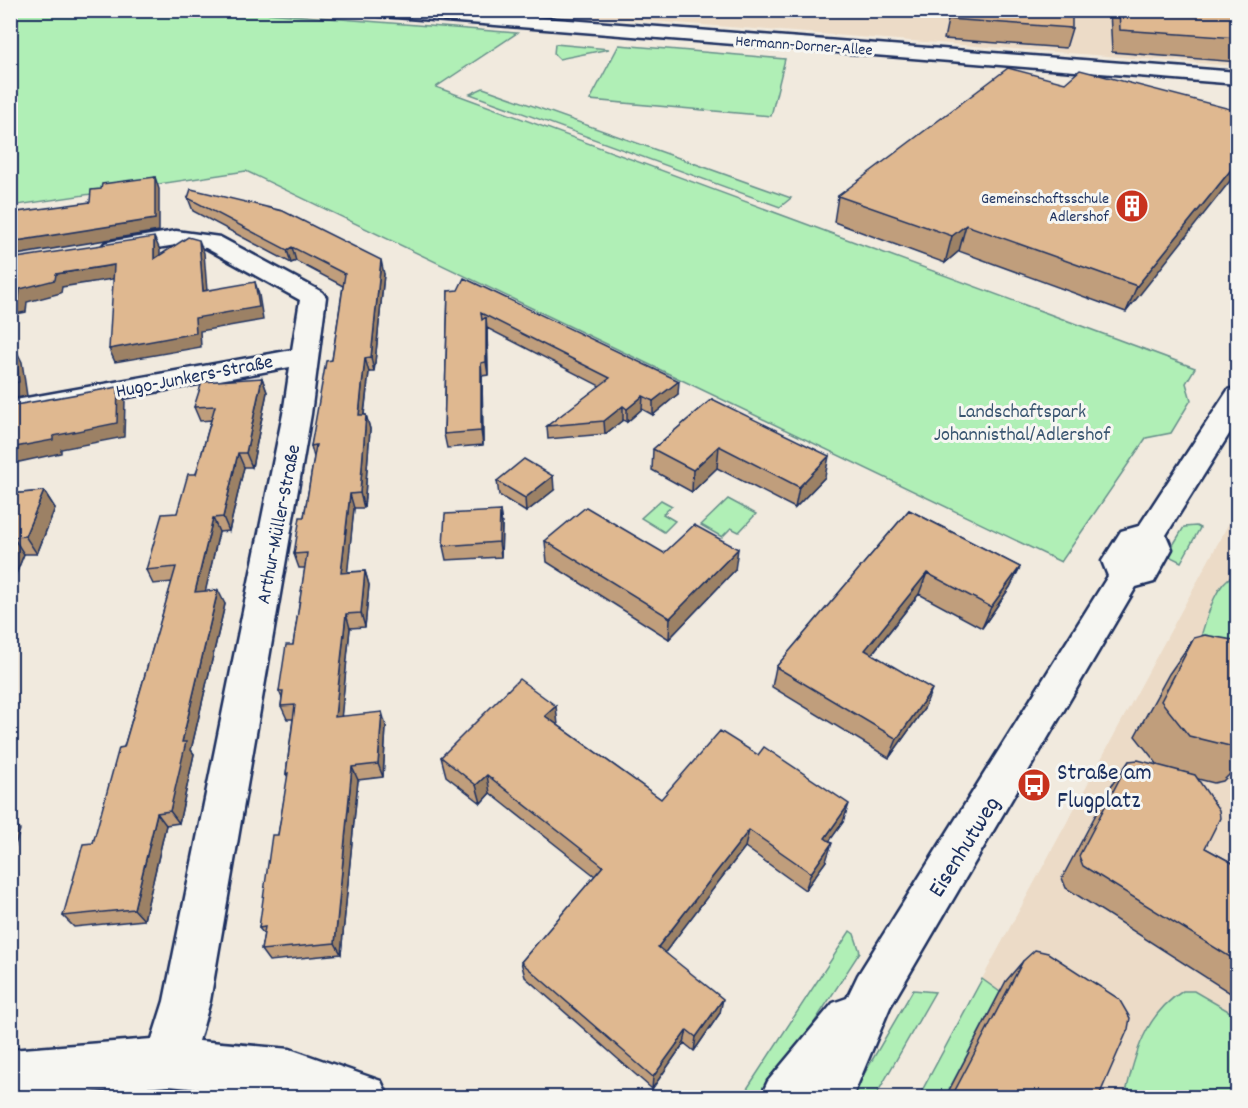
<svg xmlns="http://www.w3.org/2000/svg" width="1248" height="1108" font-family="Dekko,sans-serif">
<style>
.built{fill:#ecdbc7}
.green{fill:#b0efb6;stroke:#668f8a;stroke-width:1.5}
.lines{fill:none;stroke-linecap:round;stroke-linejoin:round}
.minor-casing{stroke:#1b2f5e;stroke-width:5}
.tertiary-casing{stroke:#1b2f5e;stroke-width:5}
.minor{fill:#f6f6f2;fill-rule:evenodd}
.tertiary{fill:#f6f6f2;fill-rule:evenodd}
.wall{fill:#c09e7c;stroke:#1b2f5e;stroke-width:1.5}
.shaded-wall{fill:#9c8165;stroke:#1b2f5e;stroke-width:1.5}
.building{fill:#dfb890;stroke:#1b2f5e;stroke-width:1.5}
.labels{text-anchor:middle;stroke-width:6;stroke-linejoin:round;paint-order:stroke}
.far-street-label{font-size:16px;fill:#1b2f5e;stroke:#f6f6f2}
.far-poi-label{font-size:16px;fill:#1b2f5e;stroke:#f6f6f2;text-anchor:end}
.street-label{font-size:20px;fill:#1b2f5e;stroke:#f6f6f2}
.park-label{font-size:20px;fill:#395570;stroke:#f6f6f2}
.near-poi-label{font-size:24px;fill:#1b2f5e;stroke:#f6f6f2;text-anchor:start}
.near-street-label{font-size:24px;fill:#1b2f5e;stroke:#f6f6f2}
</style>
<rect width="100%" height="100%" fill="#f1eade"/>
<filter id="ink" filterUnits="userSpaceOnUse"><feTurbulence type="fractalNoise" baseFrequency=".0167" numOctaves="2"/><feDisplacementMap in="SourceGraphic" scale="12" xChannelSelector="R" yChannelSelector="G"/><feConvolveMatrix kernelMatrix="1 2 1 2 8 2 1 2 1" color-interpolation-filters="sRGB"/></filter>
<g filter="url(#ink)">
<path class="built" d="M550,10L1237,11V66L547,13Z
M1237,508V1097L918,1098L982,979Z"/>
<path class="green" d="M11,11H240L517,33L436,87L1195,368L1186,383L1191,400L1171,433L1146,438L1061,562L246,171L11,206Z
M555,44L609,49L559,59L554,54Z
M619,45L785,59L771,116L590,100Z
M483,88L791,198L780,207L470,94Z
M728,499L756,514L739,532L731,528L722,537L701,525Z
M661,500L672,506L663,514L675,521L664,532L641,518Z
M1196,526L1200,528L1181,562L1167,555L1184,527Z
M1233,576L1237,577V657L1205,640L1202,633C1207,617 1216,583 1233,576Z
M850,931L854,934L860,952L797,1049L762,1097L741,1098Z
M982,979L1000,992L945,1097L918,1098Z
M913,990L935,992L875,1097L850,1098Z
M1183,991H1194L1237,1016V1097H1125C1134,1056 1145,1014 1183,991Z"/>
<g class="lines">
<defs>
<path id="minor" d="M176,231L220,237L322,292L326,297L311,414L210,1001L199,1041L290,1049L381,1081L389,1098H290L169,1086L10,1098V1050L152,1039L164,1001L283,414L290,367L10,419V401L292,350L300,300L206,248L176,245L113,255L105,253L101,248L105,243L113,241Z"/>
<path id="tertiary" d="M362,10H440L1238,72V84L370,15Z
M1238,387V420L1166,535L1172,549L1154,582L1136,587L890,1007L852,1098H760L768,1081L833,1003L847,998L858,975L1108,576L1102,561L1121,531L1139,526L1228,390Z"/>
</defs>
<use href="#minor" class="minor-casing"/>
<use href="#tertiary" class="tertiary-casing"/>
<use href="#minor" class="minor"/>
<use href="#tertiary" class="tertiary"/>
</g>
<path class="wall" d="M950,10L1072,28L1066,48L944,39Z
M1110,10H1238V62L1112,52Z
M1065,83L1238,111L1126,312L959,251L945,263L834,222L838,196Z
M188,198L384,274L374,372H369L364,415H366L370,429L364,508H354L347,572L365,571L369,585L365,627L350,628L341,716L386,726L383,777L358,780L341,954L269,961L261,950L264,934L259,928L278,835L288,777L286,774L293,719H287L281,706L282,698L279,691L293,645L305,568H299L294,554L304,517L314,457L311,446L332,360L343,286L296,261L291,263L193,211Z
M448,291L678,394L653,415L642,409L627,422L623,420L605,434L548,439L547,426L600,386L487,328L488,375L482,376L483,445L447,448L444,434Z
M262,378L267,392L252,467H244L229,531L219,532L205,591L225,604L191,750L194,754L179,823L166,825L144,920L74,927L63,916L93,843L124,747L172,582L153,584L146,570L177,513L196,474L211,420L200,421L194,407Z
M712,399L825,477L795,508L717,468L692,492L652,470L653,449Z
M497,481L554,490L526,512L499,495Z
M44,491L55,508L37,554H24L10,589V494Z
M909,510L1020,567L1010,587L982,628L919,594L872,654L924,709L889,758L772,687L776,667Z
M500,511L502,525L501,557L446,560L443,546Z
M545,541L664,553L735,570L669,639L547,562Z
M1238,544V554L1234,551Z
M1194,638L1238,641V766L1223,781L1214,783L1198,779L1205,848L1238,866V998L1066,888L1062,878L1111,786L1129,761L1158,765L1135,736L1169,674Z
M558,725L661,799L843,822L829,841L826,861L805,890L745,847L665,952L720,1013L694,1051L684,1043L652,1089L525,977L521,962L595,876L490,793L481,803L446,776L441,757Z
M1023,961L1098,1098H945L1006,981Z"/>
<path class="shaded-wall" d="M1238,161V171L1126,312L1137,286Z
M155,177L159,189V231L10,256V242Z
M966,225L959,251L945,263L952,236Z
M154,237L160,250V272L154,259Z
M199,240L204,253L208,304L203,291Z
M292,247L296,261L291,263L287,250Z
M381,260L384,274L374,372L371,357Z
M114,265L119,278L62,287L61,293L27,302L26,312L10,315V300L20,289L56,274Z
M255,282L259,295L263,320L200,331L201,347L115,362L109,349L195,318Z
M486,317L487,330L488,375L486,362Z
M15,348L22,362L27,396L10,399V384Z
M365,358L369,372L362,429L359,415Z
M481,363L482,376L483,445L481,431Z
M262,378L267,392L252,467L246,453Z
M679,381L678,394L653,415V401Z
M118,387L125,401L124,437L61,449V453L10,464V448L53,436Z
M643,396L642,409L627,422V409Z
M623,406V420L605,434L604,421Z
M366,415L370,429L364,508L360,493Z
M719,446L717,468L692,492L693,470Z
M238,453L244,467L229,531L223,517Z
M829,456L825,477L795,508L799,487Z
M553,476L554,490L526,512L525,498Z
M44,491L55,508L37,554L25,536Z
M350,494L354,508L346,587L341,573Z
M500,511L502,525L501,557L499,542Z
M213,518L219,532L202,606L195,592Z
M13,537L24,554L10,589V543Z
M738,549L735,570L669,639L670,618Z
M1020,567L1010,587L982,628L991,607Z
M365,571L369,585L365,627L361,613Z
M927,573L919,594L859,670L865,650Z
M218,590L225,604L191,750L194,754L179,823L170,811L182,742Z
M346,614L350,628L340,730L335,717Z
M932,689L924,709L889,758L897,739Z
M556,706L558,725L545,716Z
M382,712L386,726L383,777L378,764Z
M352,767L358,780L341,954L335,943Z
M487,775L490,793L481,803L476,785Z
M849,804L843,822L819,856L825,838Z
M157,813L166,825L144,920L134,909Z
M14,824L20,830L10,861V834Z
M749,830L745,847L657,963L658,947Z
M832,843L826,861L805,890L811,873Z
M723,999L720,1013L694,1051L696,1037Z
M687,1030L684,1043L652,1089L653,1077Z"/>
<path class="building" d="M950,10H1072V28L948,19Z
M1119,10H1238V38L1120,30Z
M1008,68L1065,83L1080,70L1238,111V161L1137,286L966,225L952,236L838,196Z
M155,177V219L10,242V213L90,202L91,190L101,189L102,184Z
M191,189L283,211L381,260L371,357L365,358L359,415H366L360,493L350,494L341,573L365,571L361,613L346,614L335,717L382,712L378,764L352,767L335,943L261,950L265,927L259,928L272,835H278L288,773L286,774L295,705L281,706L283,691H279L286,645H293L307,553L294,554L300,517H304L316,445L311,446L326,361L332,360L345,274L292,247L287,250L188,198Z
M154,237V259L188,237L199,240L203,291L255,282L259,307L195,318L196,333L109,349L114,265L56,274L55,280L20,289L19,299L10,300V259Z
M464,278L679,381L653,401L643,396L627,409L623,406L604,421L547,426L610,378L481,313L482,320L486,317V362L481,363V431L444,434L448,291L458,290Z
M15,348L19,382L10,384V349Z
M262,378L246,453H238L223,517L213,518L195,592L218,590L182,742H186L170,811L157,813L134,909L63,916L83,844L93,843L119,748L124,747L176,567L146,570L162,514L177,513L188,474H196L215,406L194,407L202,382Z
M118,387L117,423L53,436V440L10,448V406Z
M712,399L829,456L799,487L719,446L693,470L653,449Z
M524,459L553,476L525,498L497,481Z
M44,491L25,536L13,537L10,543V494Z
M586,507L664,553L694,525L738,549L670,618L545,541Z
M909,510L1020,567L991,607L927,573L865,650L932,689L897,739L776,667Z
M500,511L499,542L443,546L445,514Z
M1205,635L1238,641V748L1189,736L1161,701L1194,638Z
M519,679L556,706L545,716L661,799L720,731L758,755L764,747L849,804L825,838L832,843L811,873L749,830L658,947L723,999L696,1037L687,1030L653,1077L521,962L603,866L487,775L476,785L441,757Z
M1138,760L1195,775L1219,810L1220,818L1205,848L1238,866V962L1083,866L1079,856L1129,761Z
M10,824H14L10,834Z
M1035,950L1048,953L1119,999L1130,1018L1128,1029L1098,1098H951L1023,961Z"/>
</g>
<defs>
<symbol id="building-disc" viewBox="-11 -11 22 22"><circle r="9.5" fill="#c8321e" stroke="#f6f6f2"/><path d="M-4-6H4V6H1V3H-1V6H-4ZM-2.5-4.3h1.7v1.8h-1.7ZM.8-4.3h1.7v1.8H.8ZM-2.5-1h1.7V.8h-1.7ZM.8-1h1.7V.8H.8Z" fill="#fff"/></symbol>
<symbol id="bus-disc" viewBox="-11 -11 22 22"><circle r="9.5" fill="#c8321e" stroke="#f6f6f2"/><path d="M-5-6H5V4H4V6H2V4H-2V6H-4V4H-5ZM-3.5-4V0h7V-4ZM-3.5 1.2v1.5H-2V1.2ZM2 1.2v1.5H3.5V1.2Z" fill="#fff"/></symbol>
</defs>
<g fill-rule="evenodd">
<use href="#building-disc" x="1113" y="187" width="38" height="38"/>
<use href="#bus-disc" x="1015" y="766" width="38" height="38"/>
</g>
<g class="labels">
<g class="far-street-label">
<text transform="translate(804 44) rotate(4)" y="6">Hermann-Dorner-Allee</text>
</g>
<g class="far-poi-label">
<text x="1109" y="203">Gemeinschaftsschule<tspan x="1109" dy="18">Adlershof</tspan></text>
</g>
<g class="street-label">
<text transform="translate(194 375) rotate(-11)" y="7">Hugo-Junkers-Straße</text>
<text transform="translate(277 524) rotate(-79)" y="7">Arthur-Müller-Straße</text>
</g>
<g class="park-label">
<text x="1022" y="417">Landschaftspark<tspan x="1022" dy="23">Johannisthal/Adlershof</tspan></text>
</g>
<g class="near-poi-label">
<text x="1057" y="779">Straße am<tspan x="1057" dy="28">Flugplatz</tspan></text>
</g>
<g class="near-street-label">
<text transform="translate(963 846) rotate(-58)" y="8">Eisenhutweg</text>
</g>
</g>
<rect width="1248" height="1108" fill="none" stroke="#f6f6f2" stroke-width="36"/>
<rect x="18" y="18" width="1212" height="1072" fill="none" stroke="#1b2f5e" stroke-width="2" filter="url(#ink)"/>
</svg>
